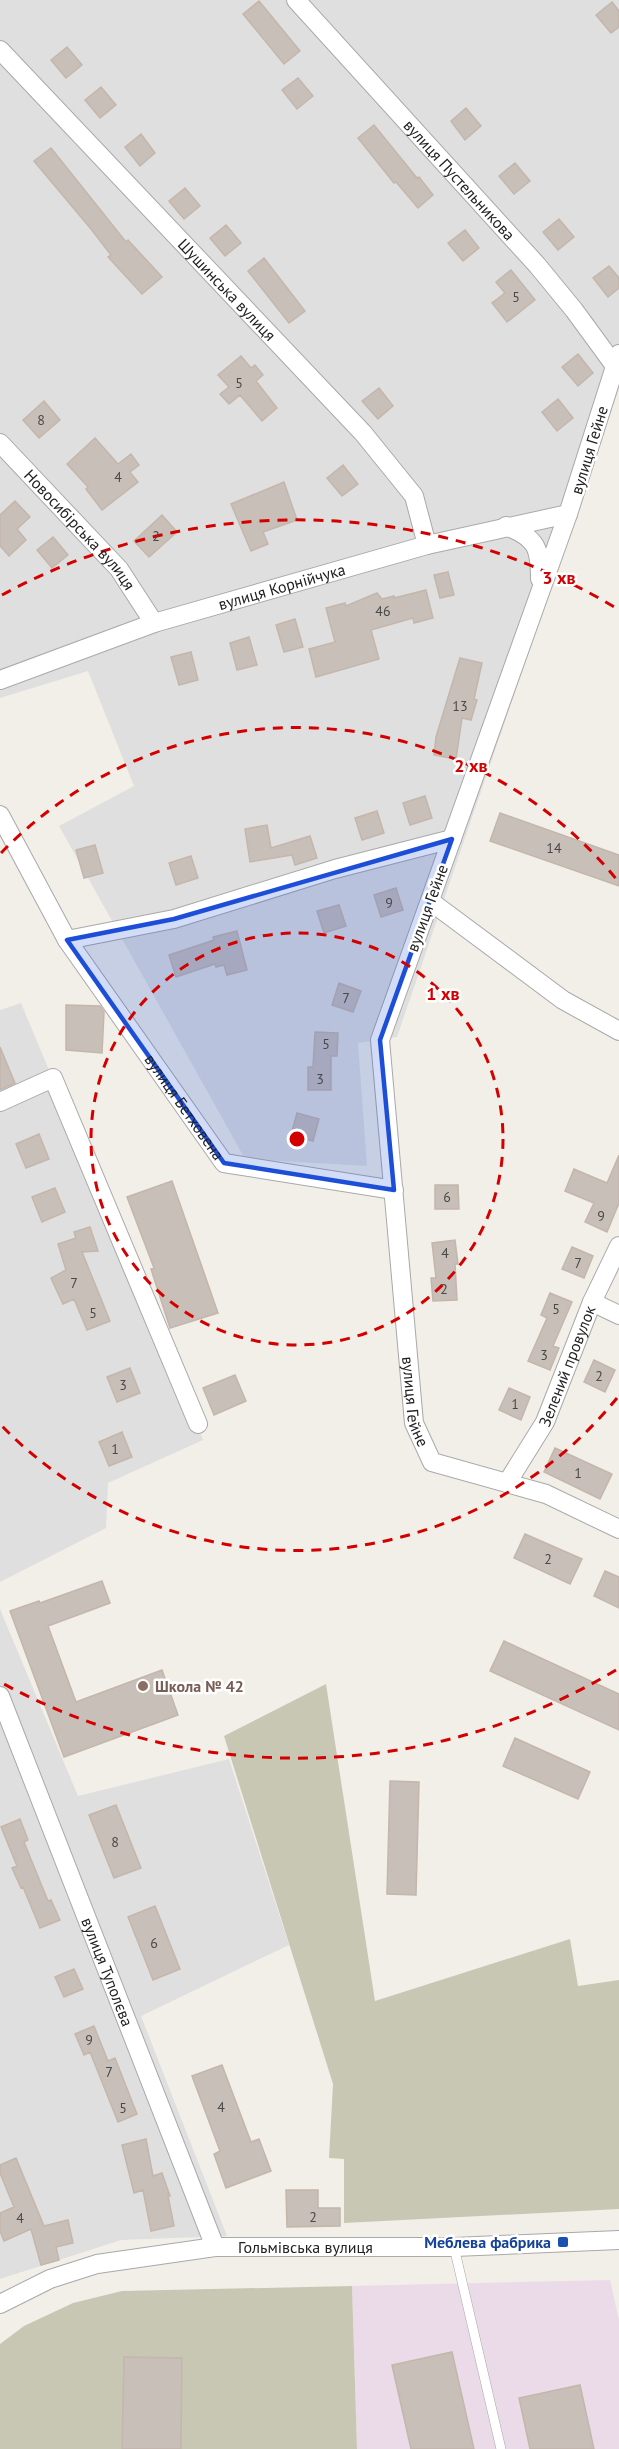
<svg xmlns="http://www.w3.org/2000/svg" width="619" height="2449" font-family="'PT Sans',sans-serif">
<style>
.residential{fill:#e0dfdf}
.industrial{fill:#ebdbe8}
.construction{fill:#c7c7b4}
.building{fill:#c7bfb8;stroke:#c4b6ab;stroke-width:1.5}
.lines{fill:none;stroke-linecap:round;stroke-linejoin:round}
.service-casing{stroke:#a9a9a9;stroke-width:10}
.minor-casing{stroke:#a9a9a9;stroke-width:20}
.service{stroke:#fff;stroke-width:9}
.minor{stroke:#fff;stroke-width:18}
.marked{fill:#1d4ed8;fill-opacity:0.2;stroke:#1d4ed8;stroke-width:4.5;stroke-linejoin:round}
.ring{fill:none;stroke:#d40000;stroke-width:3;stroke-dasharray:10 8}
.education-dot{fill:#8d6e63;stroke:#fff;stroke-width:2}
.transit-dot{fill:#1a4fb4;stroke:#fff;stroke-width:2}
.labels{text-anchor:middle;stroke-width:5;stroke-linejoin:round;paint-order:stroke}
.number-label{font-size:14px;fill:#4b4948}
.street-label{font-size:16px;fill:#222;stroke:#fff}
.education-label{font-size:16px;font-weight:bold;fill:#785e54;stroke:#fff;text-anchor:start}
.transit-label{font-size:16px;font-weight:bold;fill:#164399;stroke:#fff;text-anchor:end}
.centre{fill:#d40000;stroke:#fff;stroke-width:3}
.ring-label{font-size:18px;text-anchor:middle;font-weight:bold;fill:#d40000;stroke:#fff;stroke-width:5;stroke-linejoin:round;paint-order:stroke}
</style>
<rect width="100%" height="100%" fill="#f2efe9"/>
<path class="residential" d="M0,0H619V388L397,1037L358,1043L367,1166L245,1159L59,826L134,786L88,671L0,698Z
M21,1003L203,1440L108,1483L106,1528L0,1582V1010Z
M0,1609L78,1796L229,1759L289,1945L141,2016L227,2236L121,2240L0,2279Z"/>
<path class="industrial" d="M610,2280L619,2320V2449H357L352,2286Z"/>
<path class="construction" d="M326,1684L375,2001L570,1939L578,1986L619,1980V2209L344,2223V2159L329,2158L333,2084L224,1736Z
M352,2286L357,2449H0V2344L24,2326L73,2303L122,2291Z"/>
<path class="building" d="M259,1L300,51L284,64L243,14Z
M612,2L619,11V27L611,33L596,15Z
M67,47L82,65L66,78L51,60Z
M298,78L313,96L297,109L282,90Z
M101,87L116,105L100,118L85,100Z
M466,108L481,126L465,140L451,121Z
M374,125L417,178L419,177L433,195L418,208L396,182L394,183L358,138Z
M141,134L155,153L140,166L125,147Z
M51,148L126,242L128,240L162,277L142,294L108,257L111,255L91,229L34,161Z
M515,163L530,181L514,194L499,176Z
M185,188L200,206L184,219L169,201Z
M559,219L574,237L558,250L543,232Z
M226,225L241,243L225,256L210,238Z
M465,230L479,248L463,261L448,243Z
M264,258L305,311L289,323L248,271Z
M609,266L619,278V288L608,297L593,278Z
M511,270L535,300L507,322L492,303L505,293L496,282Z
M578,354L593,373L578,386L562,367Z
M241,356L251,368L255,365L263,375L256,381L277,408L262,421L240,395L229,404L220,394L229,387L218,375Z
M379,388L393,406L378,419L362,401Z
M558,399L573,418L557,431L542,412Z
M44,401L60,420L39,438L23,420Z
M95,438L118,464L131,454L139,465L130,472L138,482L102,510L86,489L88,487L67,464Z
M343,465L358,484L342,496L327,478Z
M284,482L297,520L263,532L268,544L251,551L231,504Z
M15,501L30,517L17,529L26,540L9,556L0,546V515Z
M162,515L177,532L149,557L134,541Z
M53,537L68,555L52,568L37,550Z
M448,572L454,595L440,598L434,575Z
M426,590L433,618L414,623L413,618L371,630L379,659L316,677L309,649L335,642L326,608L345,603L346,606L377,593L382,599L394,596V598Z
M295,619L303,647L284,652L276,625Z
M249,637L257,665L237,670L230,643Z
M191,652L198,680L179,685L171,657Z
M460,658L482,663L474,699L477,700L471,720L462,718L456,759L434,755L436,737Z
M425,796L432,818L410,825L403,803Z
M377,811L384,833L362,840L355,818Z
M500,813L619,855V886L490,841Z
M267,825L271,848L310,836L317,858L295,865L292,855L250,862L245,829Z
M95,845L103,873L84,878L76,850Z
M191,856L198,878L176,885L169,863Z
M396,888L403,910L381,917L374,895Z
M339,905L346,926L324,933L317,911Z
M237,931L247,970L227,975L224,965L216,967L215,964L176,977L169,955L214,940L213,937Z
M339,983L361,991L353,1012L332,1005Z
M66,1005L100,1006L104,1012L102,1053L66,1050Z
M315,1032L338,1033L337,1056H331V1090H308V1067H313Z
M0,1047L15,1083L0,1090Z
M297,1113L319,1119L313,1141L291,1135Z
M39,1134L49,1159L26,1168L16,1144Z
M619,1155V1203L607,1232L585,1222L594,1203L565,1191L574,1169L607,1183Z
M172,1181L218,1313L170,1328L151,1269L154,1268L127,1197Z
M435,1185H458L459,1209H435Z
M55,1188L65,1212L42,1222L32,1197Z
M90,1227L98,1251L82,1252L110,1321L87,1330L74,1299L63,1304L51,1278L66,1270L58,1244L76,1238L74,1232Z
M455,1240L458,1264H455L457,1300L433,1301L431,1278H436L432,1243Z
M572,1247L593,1256L584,1278L562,1269Z
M550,1293L572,1302L553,1346L559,1348L550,1370L528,1361L547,1318L541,1315Z
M594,1360L615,1370L605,1392L584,1382Z
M130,1368L140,1393L117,1402L107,1377Z
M235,1375L246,1401L214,1415L203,1388Z
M509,1388L530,1397L521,1420L499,1410Z
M122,1432L132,1457L109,1466L99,1442Z
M555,1448L612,1474L600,1499L544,1472Z
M525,1534L582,1559L570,1584L514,1558Z
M605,1571L619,1577V1608L594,1596Z
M102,1581L110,1603L48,1626L76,1702L162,1670L178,1715L64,1757L10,1611L39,1601L40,1603Z
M504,1641L619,1694V1730L490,1671Z
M515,1738L590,1772L578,1799L503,1766Z
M390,1781L419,1782L416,1895L387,1894Z
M116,1805L141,1868L114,1878L89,1815Z
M20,1819L28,1840L24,1842L48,1901L51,1900L60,1920L40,1928L23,1887L21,1888L12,1868L17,1866L1,1827Z
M155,1906L180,1969L153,1980L128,1917Z
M74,1969L83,1989L64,1997L55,1977Z
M94,2026L108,2061L115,2058L137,2114L118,2122L90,2052L84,2055L75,2034Z
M222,2065L251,2142L259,2139L271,2171L226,2188L214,2154L220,2151L192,2076Z
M146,2139L153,2176L162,2173L170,2196H168L174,2226L151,2231L143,2190L134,2193L122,2145Z
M16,2158L44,2226L68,2220L73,2243L56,2247L59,2260L41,2265L31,2229L4,2241L0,2231V2213L14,2207L0,2173V2165Z
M286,2190H318V2208H340V2226L287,2227Z
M452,2352L474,2449H411L392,2365Z
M124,2357L182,2358L181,2449H122Z
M580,2385L594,2449H530L519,2398Z"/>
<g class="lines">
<defs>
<path id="service" d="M454,2247L501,2449"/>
<g id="minor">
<path id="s1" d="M296,0L537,265L574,310L615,366"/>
<path id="s2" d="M0,50L363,433L414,496L427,545"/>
<path id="s3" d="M619,354L568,514L380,1040L414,1423L432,1462L546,1494L619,1529"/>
<path id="s4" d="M0,443L119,569L154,623"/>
<path d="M506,526C537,538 540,548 540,579"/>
<path id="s5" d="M0,680L154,623L427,545L568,514"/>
<path id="s6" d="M0,815L67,940L224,1163L394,1190"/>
<path d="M430,901L563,1000L619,1031"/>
<path d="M67,940L174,919L335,869L452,839"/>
<path d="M0,1102L53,1078L198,1424"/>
<path d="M592,1302L619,1315"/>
<path id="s7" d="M507,1483L545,1422L592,1302L619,1246"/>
<path id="s8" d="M0,1696L215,2247"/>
<path id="s9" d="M0,2304L50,2279L97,2264L215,2247H454L619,2240"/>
</g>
</defs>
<use href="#service" class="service-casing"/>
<use href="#minor" class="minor-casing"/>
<use href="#service" class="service"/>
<use href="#minor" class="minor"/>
</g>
<path class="marked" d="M452,839L380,1040L394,1190L224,1163L67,940L174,919Z"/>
<g class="ring">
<circle cx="297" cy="1139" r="206"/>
<path d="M617 1398A412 412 0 0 1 1 1425M1 853A412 412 0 0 1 617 880"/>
<path d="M616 1670A619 619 0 0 1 2 1683M2 595A619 619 0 0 1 616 608"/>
</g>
<circle class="education-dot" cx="143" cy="1686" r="6"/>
<rect class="transit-dot" x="557" y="2236" width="12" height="12" rx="3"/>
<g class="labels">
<g class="number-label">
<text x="516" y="302">5</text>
<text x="239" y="388">5</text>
<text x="41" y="425">8</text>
<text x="118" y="482">4</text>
<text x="156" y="541">2</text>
<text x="383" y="616">46</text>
<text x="460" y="711">13</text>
<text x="554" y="853">14</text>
<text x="389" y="908">9</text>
<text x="346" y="1003">7</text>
<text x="326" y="1049">5</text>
<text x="320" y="1084">3</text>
<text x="447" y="1202">6</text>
<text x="601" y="1221">9</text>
<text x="445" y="1258">4</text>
<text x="578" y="1268">7</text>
<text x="74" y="1288">7</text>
<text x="444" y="1294">2</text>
<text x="556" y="1314">5</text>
<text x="93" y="1318">5</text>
<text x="544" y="1360">3</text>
<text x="599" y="1381">2</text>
<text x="123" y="1390">3</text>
<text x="515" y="1409">1</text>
<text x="115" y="1454">1</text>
<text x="578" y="1478">1</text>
<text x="548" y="1564">2</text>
<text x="115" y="1847">8</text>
<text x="154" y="1948">6</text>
<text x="89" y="2045">9</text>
<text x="109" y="2077">7</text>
<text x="221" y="2112">4</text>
<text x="123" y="2113">5</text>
<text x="313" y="2222">2</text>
<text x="20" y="2223">4</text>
</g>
<g class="street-label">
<text dy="6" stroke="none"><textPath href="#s1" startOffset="243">вулиця Пустельникова</textPath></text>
<text dy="6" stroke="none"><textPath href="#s2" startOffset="330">Шушинська вулиця</textPath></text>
<text transform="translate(589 450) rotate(-73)" y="6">вулиця Гейне</text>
<text dy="6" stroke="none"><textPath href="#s4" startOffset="118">Новосибірська вулиця</textPath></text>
<text dy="6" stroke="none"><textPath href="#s5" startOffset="297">вулиця Корнійчука</textPath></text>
<text transform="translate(427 908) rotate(-70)" y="6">вулиця Гейне</text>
<text dy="6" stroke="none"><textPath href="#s6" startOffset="346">вулиця Бетховена</textPath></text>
<text dy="6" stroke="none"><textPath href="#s7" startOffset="132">Зелений провулок</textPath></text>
<text dy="6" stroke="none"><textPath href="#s3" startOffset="1090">вулиця Гейне</textPath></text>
<text dy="6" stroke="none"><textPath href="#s8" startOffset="296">вулиця Туполєва</textPath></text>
<text dy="6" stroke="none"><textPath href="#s9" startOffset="315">Гольмівська вулиця</textPath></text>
</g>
<g class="education-label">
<text x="155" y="1692">Школа № 42</text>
</g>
<g class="transit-label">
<text x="551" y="2248">Меблева фабрика</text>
</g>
</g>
<circle cx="297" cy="1139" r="9" class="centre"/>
<g class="ring-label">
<text x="559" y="584">3 хв</text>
<text x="471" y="772">2 хв</text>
<text x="443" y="1000">1 хв</text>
</g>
</svg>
